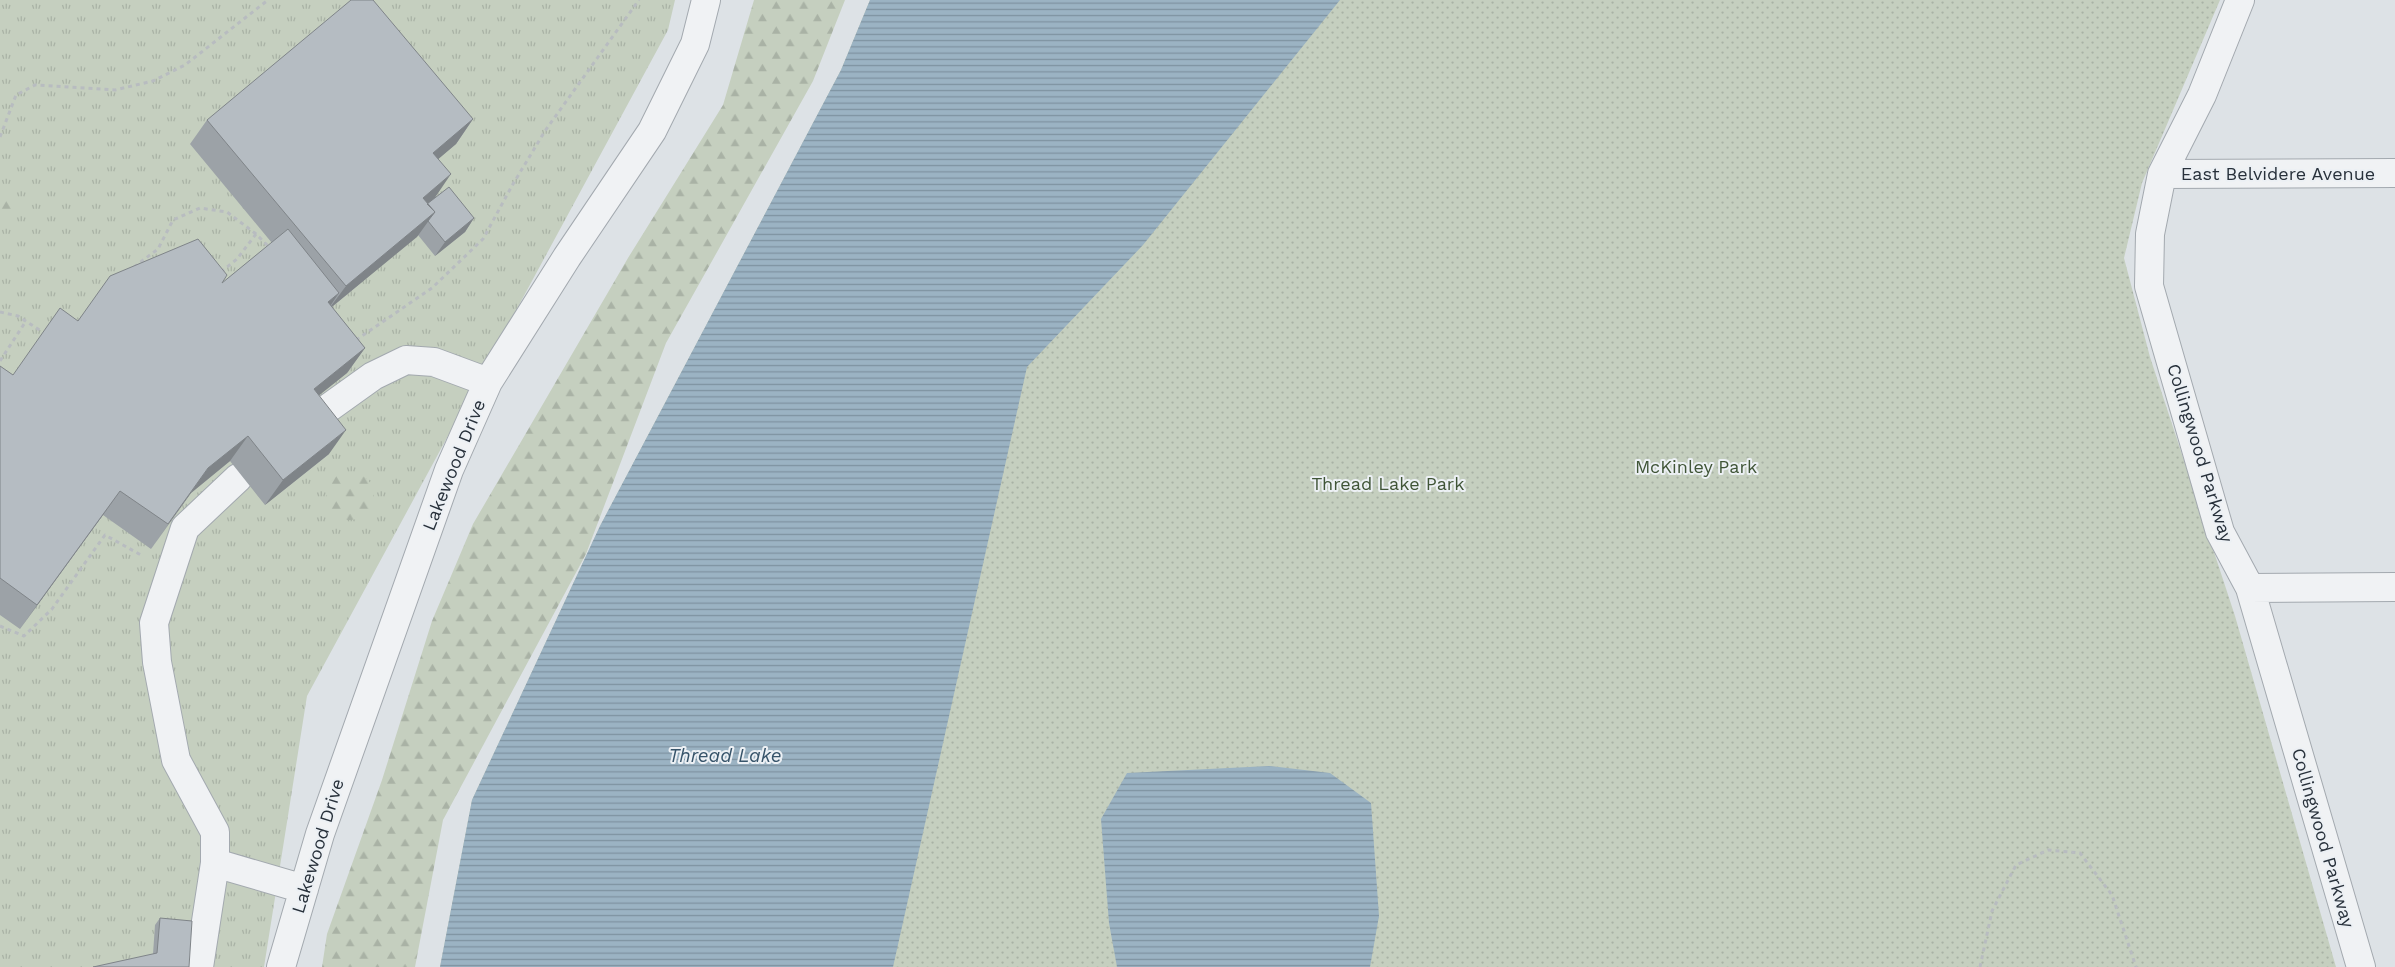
<svg xmlns="http://www.w3.org/2000/svg" width="2395" height="967" font-family="'Work Sans',sans-serif">
<style>
.grass{fill:url(#grass-tufts)}
.forest{fill:url(#forest-firs)}
.park{fill:url(#park-dots)}
.water{fill:url(#water-rules)}
.lines{fill:none;stroke-linecap:round;stroke-linejoin:round}
.minor-casing{stroke:#a3a9af;stroke-width:30}
.path{stroke:#b8bcc0;stroke-width:3;stroke-dasharray:4 4;stroke-linecap:butt}
.minor{stroke:#f0f2f4;stroke-width:28}
.wall{fill:#9ca2a7}
.shaded-wall{fill:#7f8488}
.building{fill:#b5bcc2;stroke:#7f8488}
.labels{text-anchor:middle;stroke-width:4;stroke-linejoin:round;paint-order:stroke}
.street-label{font-size:18px;fill:#28313b;stroke:#ecf0f4}
.park-label{font-size:18px;fill:#405537;stroke:#ecf0f4}
.water-label{font-size:19px;font-style:italic;fill:#37546a;stroke:#ecf0f4}
</style>
<defs>
<pattern id="grass-tufts" width="24" height="20" patternUnits="userSpaceOnUse" patternTransform="scale(1.25)"><rect width="24" height="20" fill="#c5cfbf"/><path d="M3 7l-1-3M5 7V3M7 7l1-3M15 17l-1-3M17 17v-4M19 17l1-3" fill="none" stroke="#a9b2a5"/></pattern>
<pattern id="forest-firs" width="22" height="20" patternUnits="userSpaceOnUse" patternTransform="scale(1.25)"><rect width="22" height="20" fill="#c5cfbf"/><path d="M5 1l3.5 6h-7zM16 11l3.5 6h-7z" fill="#a9b2a5"/></pattern>
<pattern id="park-dots" width="8" height="8" patternUnits="userSpaceOnUse" patternTransform="scale(1.25)"><rect width="8" height="8" fill="#c5cfbf"/><path d="M2 2h.1M6 6h.1" fill="none" stroke="#a9b2a5" stroke-width="1.8" stroke-linecap="round"/></pattern>
<pattern id="water-rules" width="6" height="5" patternUnits="userSpaceOnUse" patternTransform="scale(1.25)"><rect width="6" height="5" fill="#9bb3c3"/><path d="M0 2.5h6" fill="none" stroke="#7e92a0"/></pattern>
</defs>
<rect width="100%" height="100%" fill="#dde2e6"/>
<path class="grass" d="M0,0H675L668,30L307,696L264,967H0Z"/>
<path class="forest" d="M754,0H845L813,81L666,343L586,554L443,820L415,967H322L327,934L382,780L432,621L473,524L628,258L723,105Z
M0,194L11,197L16,211L12,219L0,230Z
M326 496a24 24 0 1 1 48 0a24 24 0 1 1-48 0Z"/>
<path class="park" d="M870,0H2220L2142,183L2124,258L2150,357L2235,616L2336,967H440L472,800L600,526L841,70Z"/>
<path class="water" d="M870,0H1340L1143,245L1027,367L893,967H440L472,800L600,526L841,70Z
M1269,766L1330,773L1371,803L1379,916L1370,967H1117L1109,923L1101,819L1127,773Z"/>
<g class="lines">
<defs>
<path id="minor" d="M2240,0L2202,95L2162,174L2150,234L2149,286L2220,532L2250,588L2361,967
M2162,174L2395,173
M299,429L373,376L406,360L434,362L488,382
M238,478L185,528L154,623L157,662L176,760L215,832V863L304,889
M2250,588L2395,587
M199,967L215,863
M281,967L320,834L449,470L488,382L567,257L652,131L695,44L706,0"/>
</defs>
<use href="#minor" class="minor-casing"/>
<path class="path" d="M0,137L16,95L35,85L115,90L153,81L185,65L268,0
M134,267L158,249L173,220L200,208L227,212L256,234L270,248
M221,272L237,259L256,234
M0,312L18,316L41,331
M356,340L432,288L483,239L513,184L545,131L639,0
M0,361L26,321
M0,626L24,636L52,609L105,535L141,555
M1980,967L1992,911L2016,865L2048,850L2080,853L2112,895L2136,967"/>
<use href="#minor" class="minor"/>
</g>
<path class="wall" d="M473,119L456,144L438,159L435,198L474,218L465,232L435,256L418,235L332,307L365,348L347,373L319,395L329,454L265,505L230,461L191,493L151,549L103,515L20,629L0,615V366L13,375L78,321L222,283L272,243L190,144L207,120Z
M160,918L189,967L153,954L155,925Z"/>
<path class="shaded-wall" d="M473,119L456,144L416,178L433,153Z
M451,174L434,199L406,223L423,198Z
M435,212L417,237L328,310L346,286Z
M474,218L465,232L435,256L445,242Z
M339,293L322,318L328,302Z
M365,348L347,373L297,413L314,389Z
M346,430L329,454L265,505L283,480Z
M248,436L230,461L191,493L151,549L208,468Z
M120,491L103,515L20,629L37,605Z"/>
<path class="building" d="M351,0H373L473,119L433,153L451,174L423,198L435,212L346,286L207,120Z
M449,187L474,218L445,242L428,221L435,212L427,204Z
M288,229L339,293L328,302L365,348L314,389L346,430L283,480L248,436L208,468L168,524L120,491L37,605L0,578V366L13,375L60,308L78,321L110,276L198,239L227,275L222,283Z
M160,918L192,921L189,967H93L157,953Z"/>
<g class="labels">
<g class="street-label">
<text x="2278" y="180">East Belvidere Avenue</text>
<text transform="translate(2200 453) rotate(73)" y="6">Collingwood Parkway</text>
<text transform="translate(454 465) rotate(-68)" y="6">Lakewood Drive</text>
<text transform="translate(2323 838) rotate(74)" y="6">Collingwood Parkway</text>
<text transform="translate(318 846) rotate(-73)" y="6">Lakewood Drive</text>
</g>
<g class="park-label">
<text x="1696" y="473">McKinley Park</text>
<text x="1388" y="490">Thread Lake Park</text>
</g>
<g class="water-label">
<text x="725" y="762">Thread Lake</text>
</g>
</g>
</svg>
